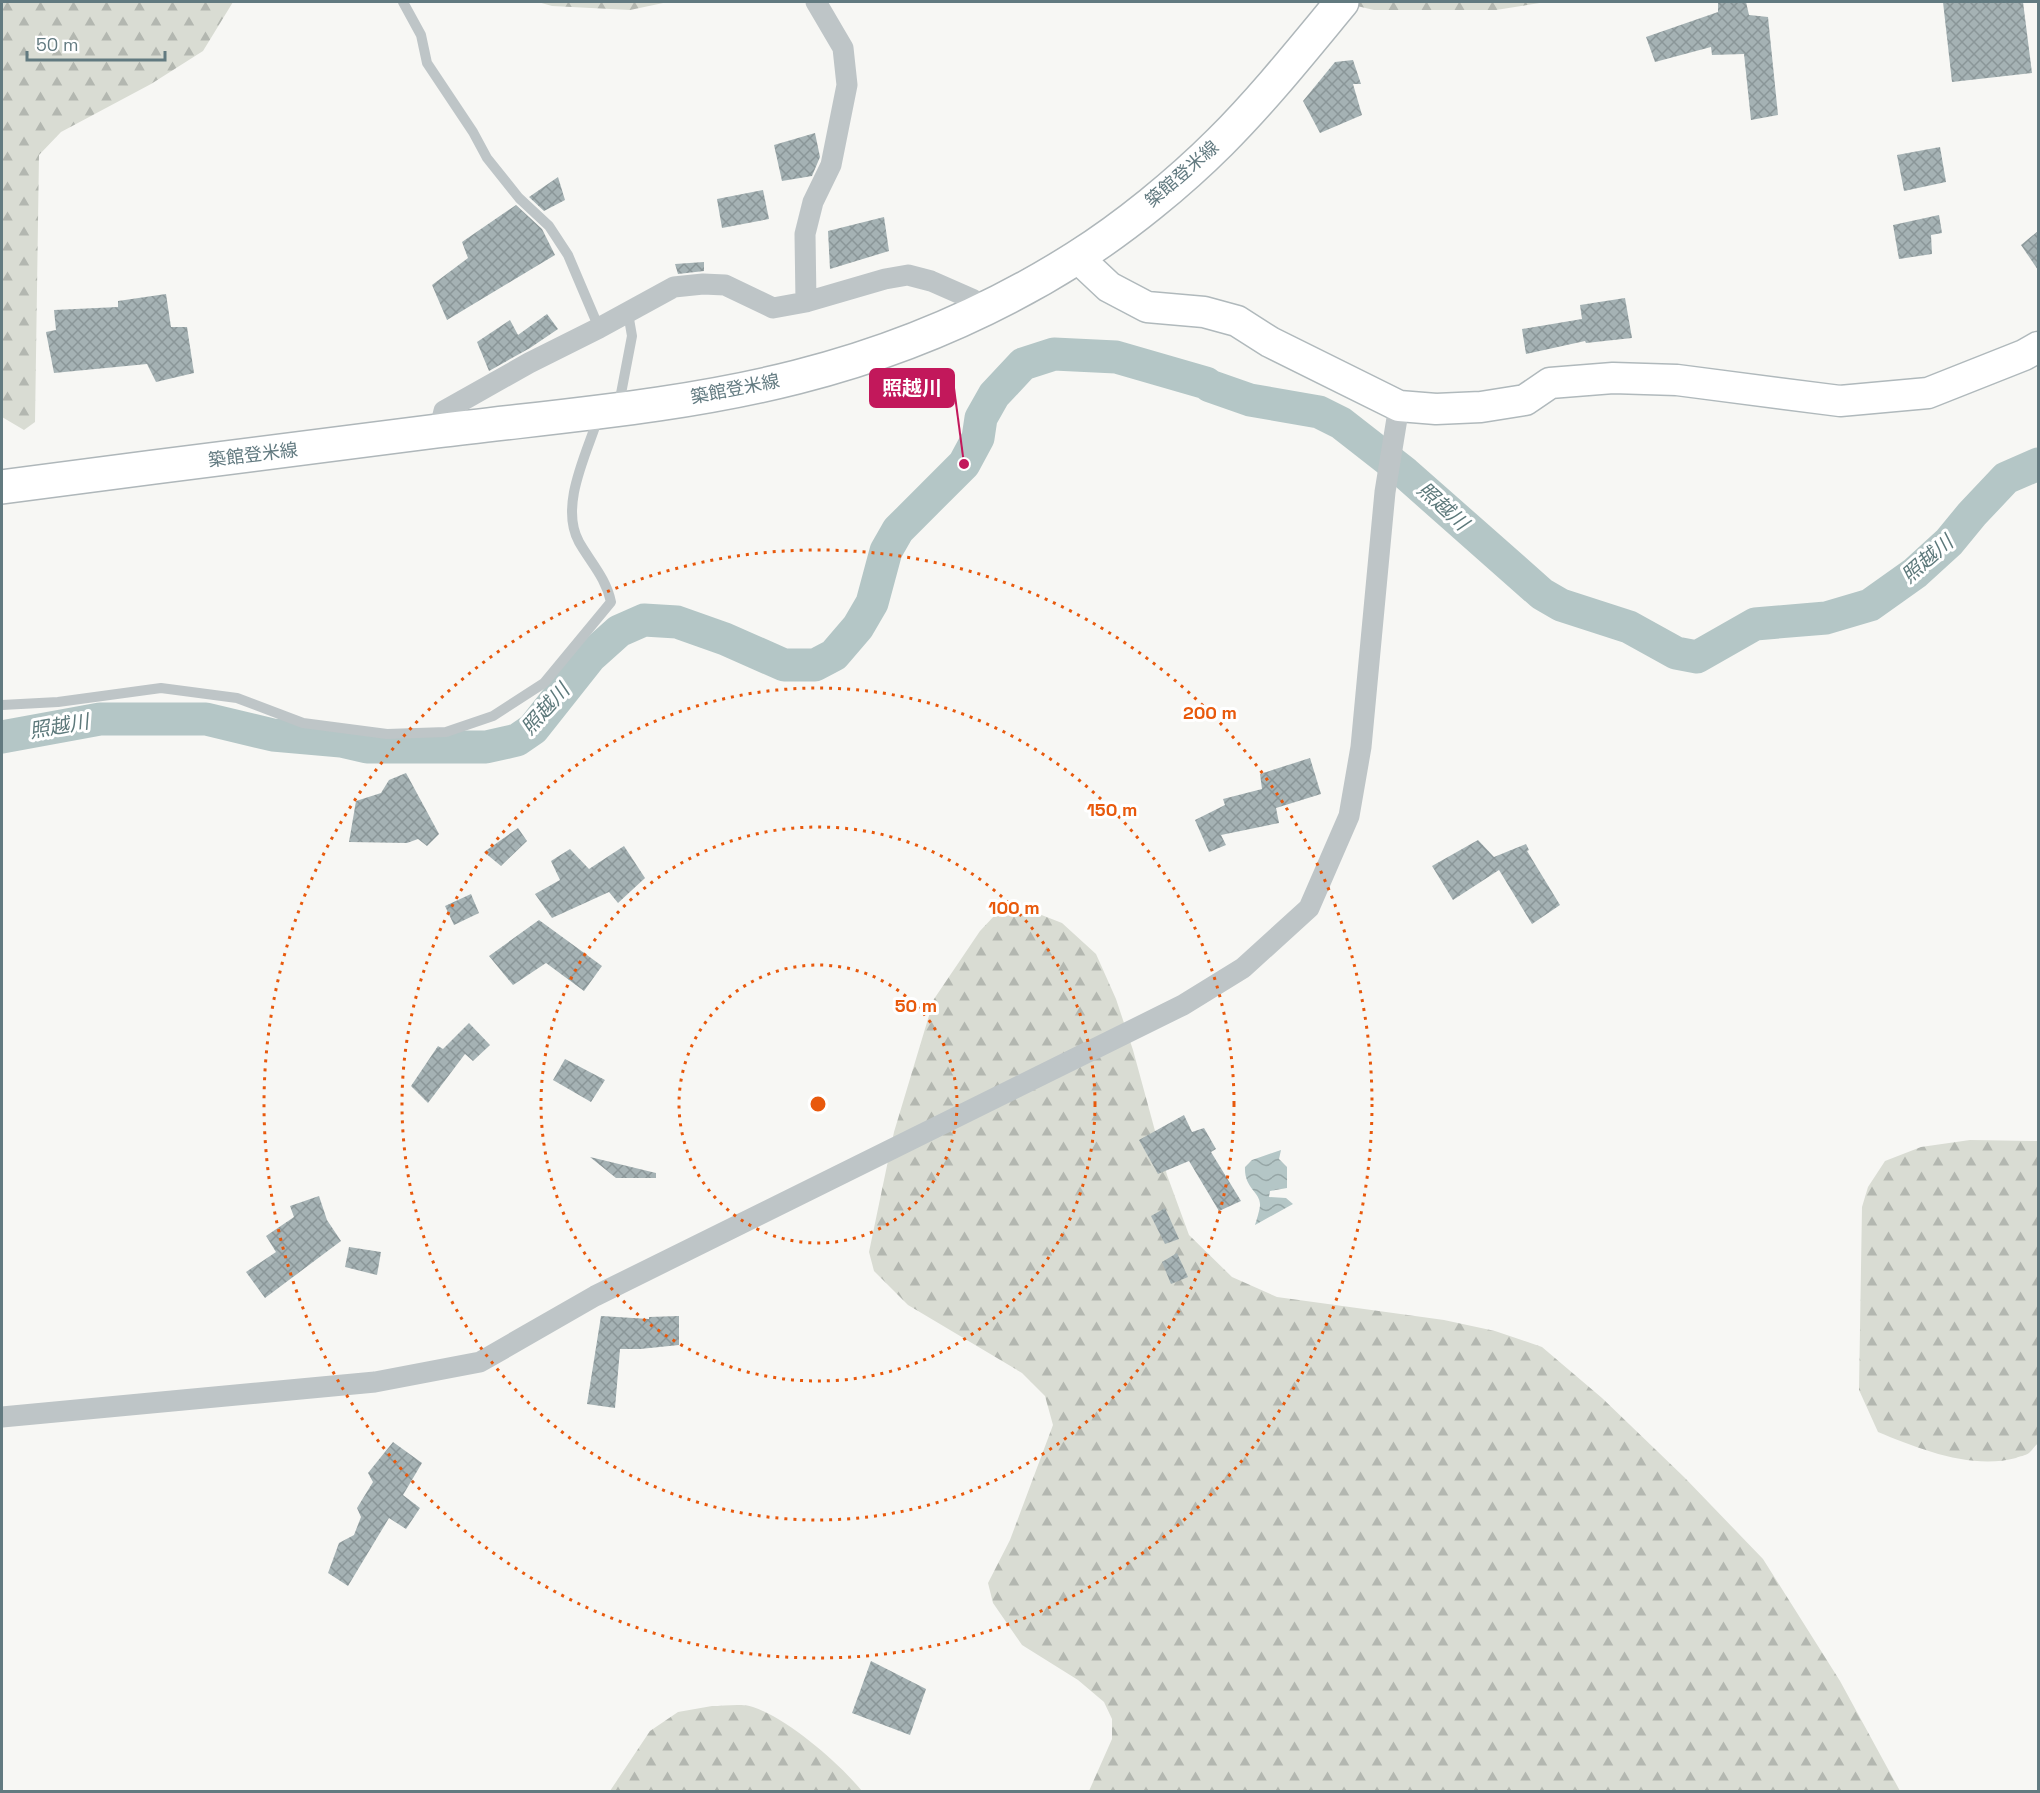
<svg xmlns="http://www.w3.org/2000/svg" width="2040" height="1793" font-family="'Space Grotesk','Noto Sans JP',sans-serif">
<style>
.forest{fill:url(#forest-firs)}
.water{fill:url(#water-waves)}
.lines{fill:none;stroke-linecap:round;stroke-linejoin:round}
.river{stroke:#b4c6c6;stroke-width:33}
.building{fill:url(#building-cross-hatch)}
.secondary-casing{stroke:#b0b9bc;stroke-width:33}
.primary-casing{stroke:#afb7ba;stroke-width:36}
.lane{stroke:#bec5c7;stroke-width:10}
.street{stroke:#bec5c7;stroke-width:21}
.secondary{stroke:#fff;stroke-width:30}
.primary{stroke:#fff;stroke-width:33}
.ring{fill:none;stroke:#e8590c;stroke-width:3;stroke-dasharray:3 6}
.labels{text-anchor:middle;stroke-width:6;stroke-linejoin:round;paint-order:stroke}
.street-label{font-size:18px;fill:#627a80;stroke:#fff}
.water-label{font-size:20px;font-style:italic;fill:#5d797b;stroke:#fff}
.centre{fill:#e8590c;stroke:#fff;stroke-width:3}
.ring-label{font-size:18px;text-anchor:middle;font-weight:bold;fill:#e8590c;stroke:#fff;stroke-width:6;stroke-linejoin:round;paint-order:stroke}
.leader{fill:none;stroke:#c2185b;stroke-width:2}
.callout-dot{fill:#c2185b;stroke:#fff;stroke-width:2}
.callout{fill:#c2185b;stroke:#c2185b;stroke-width:2}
.callout-label{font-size:20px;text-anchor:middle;font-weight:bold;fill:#fff}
</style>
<defs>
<pattern id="forest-firs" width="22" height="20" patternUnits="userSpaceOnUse" patternTransform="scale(1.5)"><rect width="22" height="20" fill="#d9dcd3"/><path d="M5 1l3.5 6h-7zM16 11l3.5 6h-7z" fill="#b3b7b0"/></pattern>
<pattern id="water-waves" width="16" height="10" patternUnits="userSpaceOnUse" patternTransform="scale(1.5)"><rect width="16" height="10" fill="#b4c6c6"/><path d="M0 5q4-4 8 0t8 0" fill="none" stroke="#96a6a6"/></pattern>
<pattern id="building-cross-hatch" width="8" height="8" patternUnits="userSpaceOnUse" patternTransform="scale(1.5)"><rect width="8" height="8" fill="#a5b2b4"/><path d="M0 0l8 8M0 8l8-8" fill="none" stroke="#8a9698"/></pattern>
</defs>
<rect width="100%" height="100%" fill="#f7f7f4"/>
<path class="forest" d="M2,2H233L203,51L151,84L61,132L39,155L35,422L24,430L2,417Z
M538,2H668L630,10L552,6Z
M1340,2H1546L1496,10H1374Z
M996,914H1039L1062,923L1096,954L1116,999L1133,1050L1167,1175L1189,1235L1232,1277L1277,1297L1444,1320L1495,1331L1542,1347L1602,1398L1684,1477L1763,1559L1840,1681L1900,1791H1089L1112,1739V1719L1104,1702L1078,1680L1022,1645L993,1603L988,1583L1010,1540L1053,1425L1045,1396L1022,1373L908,1305L874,1271L869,1252L894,1132L934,999L980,931Z
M1970,1140L2038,1141V1443C2035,1446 2032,1450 2029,1453C2025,1456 2020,1456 2016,1458C1972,1470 1919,1449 1878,1432L1859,1390L1862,1207L1868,1187L1885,1161L1921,1147Z
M712,1706C724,1706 742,1703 753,1707C788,1719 839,1763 862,1791H610L650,1731L678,1712Z"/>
<path class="water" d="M1281,1150L1279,1159L1287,1167V1188L1270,1191L1269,1197L1286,1198L1293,1204L1255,1225C1257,1219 1259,1212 1260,1206C1261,1192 1244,1189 1245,1167L1252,1160Z"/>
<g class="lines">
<path class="river" d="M2,737L100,719H206L273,735L341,741L367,747H486L517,740L533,729L590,657L619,631L644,620L677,622L725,639L784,665H815L834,655L858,627L872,603L886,551L898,530L964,464L978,438L981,418L994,395L1023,364L1054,354L1116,357L1206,383L1210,386L1250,400L1319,412L1341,423L1405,473L1542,594L1561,605L1629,627L1676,653L1697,657L1755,624L1826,618L1870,605L1915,573L1949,542L1972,514L2006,478L2038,464"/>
</g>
<path class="building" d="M1718,2H1746L1749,15L1768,17L1778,115L1751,120L1744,54L1712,55L1711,47L1655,62L1646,37L1718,12Z
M1943,2H2023L2032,73L1952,82Z
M1353,60L1361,84H1353L1362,115L1320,133L1303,101L1335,62Z
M815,133L820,157L812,176L782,181L774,145Z
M1940,147L1946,182L1904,191L1897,155Z
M558,177L565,200L544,211L529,197Z
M763,190L769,219L722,228L717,199Z
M516,205L542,229L555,255L447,320L432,285L468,258L462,242Z
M1939,215L1942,233L1931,235L1932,254L1899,259L1893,225Z
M884,217L889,251L830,269L828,231Z
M2038,231V270L2021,245Z
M704,262V271L678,274L675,264Z
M166,294L171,327H187L194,373L156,382L147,364L54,373L46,332L56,330L54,310L118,307V301Z
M1625,298L1632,338L1586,343L1585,341L1526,354L1522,329L1582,319L1580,305Z
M547,314L558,329L530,348L489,371L477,342L510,320L518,335Z
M1310,758L1321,794L1276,808L1279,823L1221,835L1226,845L1209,852L1195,820L1225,805L1223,799L1262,789L1260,774Z
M406,773L439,834L427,846L418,839L407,843L349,842L356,801L381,793L389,780Z
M518,828L527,841L501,866L484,852Z
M1478,840L1494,857L1526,844L1529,850L1527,851L1560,905L1532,924L1499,870L1453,900L1432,866Z
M624,846L645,878L618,903L609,892L552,918L535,894L560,880L551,861L570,849L589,869Z
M471,894L479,913L454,925L445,906Z
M539,920L602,966L584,991L546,963L513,985L489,956Z
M469,1023L490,1045L473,1061L465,1054L428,1103L411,1086L438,1046L443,1049Z
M565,1059L605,1080L591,1102L553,1080Z
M1184,1115L1192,1132L1204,1128L1216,1149L1211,1152L1241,1201L1219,1211L1189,1161L1158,1174L1139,1140Z
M590,1157L656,1173V1178H616Z
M319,1196L327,1220L341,1241L265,1298L246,1272L276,1252L266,1236L294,1217L290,1206Z
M1165,1208L1179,1239L1165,1244L1151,1216Z
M349,1247L381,1252L377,1275L345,1267Z
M1177,1253L1188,1277L1171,1284L1162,1262Z
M601,1316L649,1319V1317L679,1316V1345L640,1349H620L615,1408L587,1404Z
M393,1442L422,1463L403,1495L420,1508L406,1529L389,1518L348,1586L328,1573L339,1543L354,1535L361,1517L357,1508L373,1482L368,1473Z
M871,1661L926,1689L910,1735L852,1713Z"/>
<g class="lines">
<defs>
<path id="secondary" d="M1077,257L1109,287L1147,307L1204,312L1237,321L1270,342L1399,406L1436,409L1481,407L1525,400L1550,383L1613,378L1677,380L1840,401L1928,393L2024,355L2038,347"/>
<path id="primary" d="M2,487C147,468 291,449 437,431C557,416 679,407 797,377C896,352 989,313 1076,258C1125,227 1179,183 1220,142C1264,98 1303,49 1342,2"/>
</defs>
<use href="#secondary" class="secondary-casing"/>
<use href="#primary" class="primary-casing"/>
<path class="lane" d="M403,2L421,35L427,63L473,132L487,158L519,198L549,226L568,255L599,328
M619,404L632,336L628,313
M2,705L58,702L161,688L237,698L303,723L387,734L446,732L493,716L544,683L611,602C606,578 591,563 579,542C559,506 587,453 598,418"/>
<path class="street" d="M806,302L805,234L813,202L831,165L847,85L843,48L816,2
M439,431L444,411L529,363L599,328L674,287L703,284L725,285L773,308L806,302L885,279L908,275L931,281L972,299L986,310
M2,1417L375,1382L480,1362L595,1296L1183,1005L1243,968L1309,908L1349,816L1361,747L1385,492L1399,406"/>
<use href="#secondary" class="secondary"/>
<use href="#primary" class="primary"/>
</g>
<g class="ring">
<circle cx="818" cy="1104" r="139"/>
<circle cx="818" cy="1104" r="277"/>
<circle cx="818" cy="1104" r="416"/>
<circle cx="818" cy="1104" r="554"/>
</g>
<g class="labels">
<g class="street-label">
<text transform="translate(1182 174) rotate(-41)" y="6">築館登米線</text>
<text transform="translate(735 389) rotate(-11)" y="6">築館登米線</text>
<text transform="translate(253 455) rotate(-7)" y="6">築館登米線</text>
</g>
<g class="water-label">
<text transform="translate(1443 506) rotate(42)" y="7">照越川</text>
<text transform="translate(1927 559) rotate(-41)" y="7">照越川</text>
<text transform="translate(545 709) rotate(-48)" y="7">照越川</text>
<text transform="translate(59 726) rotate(-10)" y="7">照越川</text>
</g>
</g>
<circle cx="818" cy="1104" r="9" class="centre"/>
<g class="ring-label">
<text x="1210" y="719">200 m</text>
<text x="1112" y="816">150 m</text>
<text x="1014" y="914">100 m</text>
<text x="916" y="1012">50 m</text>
</g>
<path class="leader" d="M964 464L954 388"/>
<circle class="callout-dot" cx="964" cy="464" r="6"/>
<rect class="callout" x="870" y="369" width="84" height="38" rx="6"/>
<g class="callout-label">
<text x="912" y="395">照越川</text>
</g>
<rect width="2040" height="1793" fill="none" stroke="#627a80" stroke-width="6"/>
<path d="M27 51v9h138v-9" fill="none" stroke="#627a80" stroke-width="3"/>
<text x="36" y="51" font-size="18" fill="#627a80" stroke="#ffffff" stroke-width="4.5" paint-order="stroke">50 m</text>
</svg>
